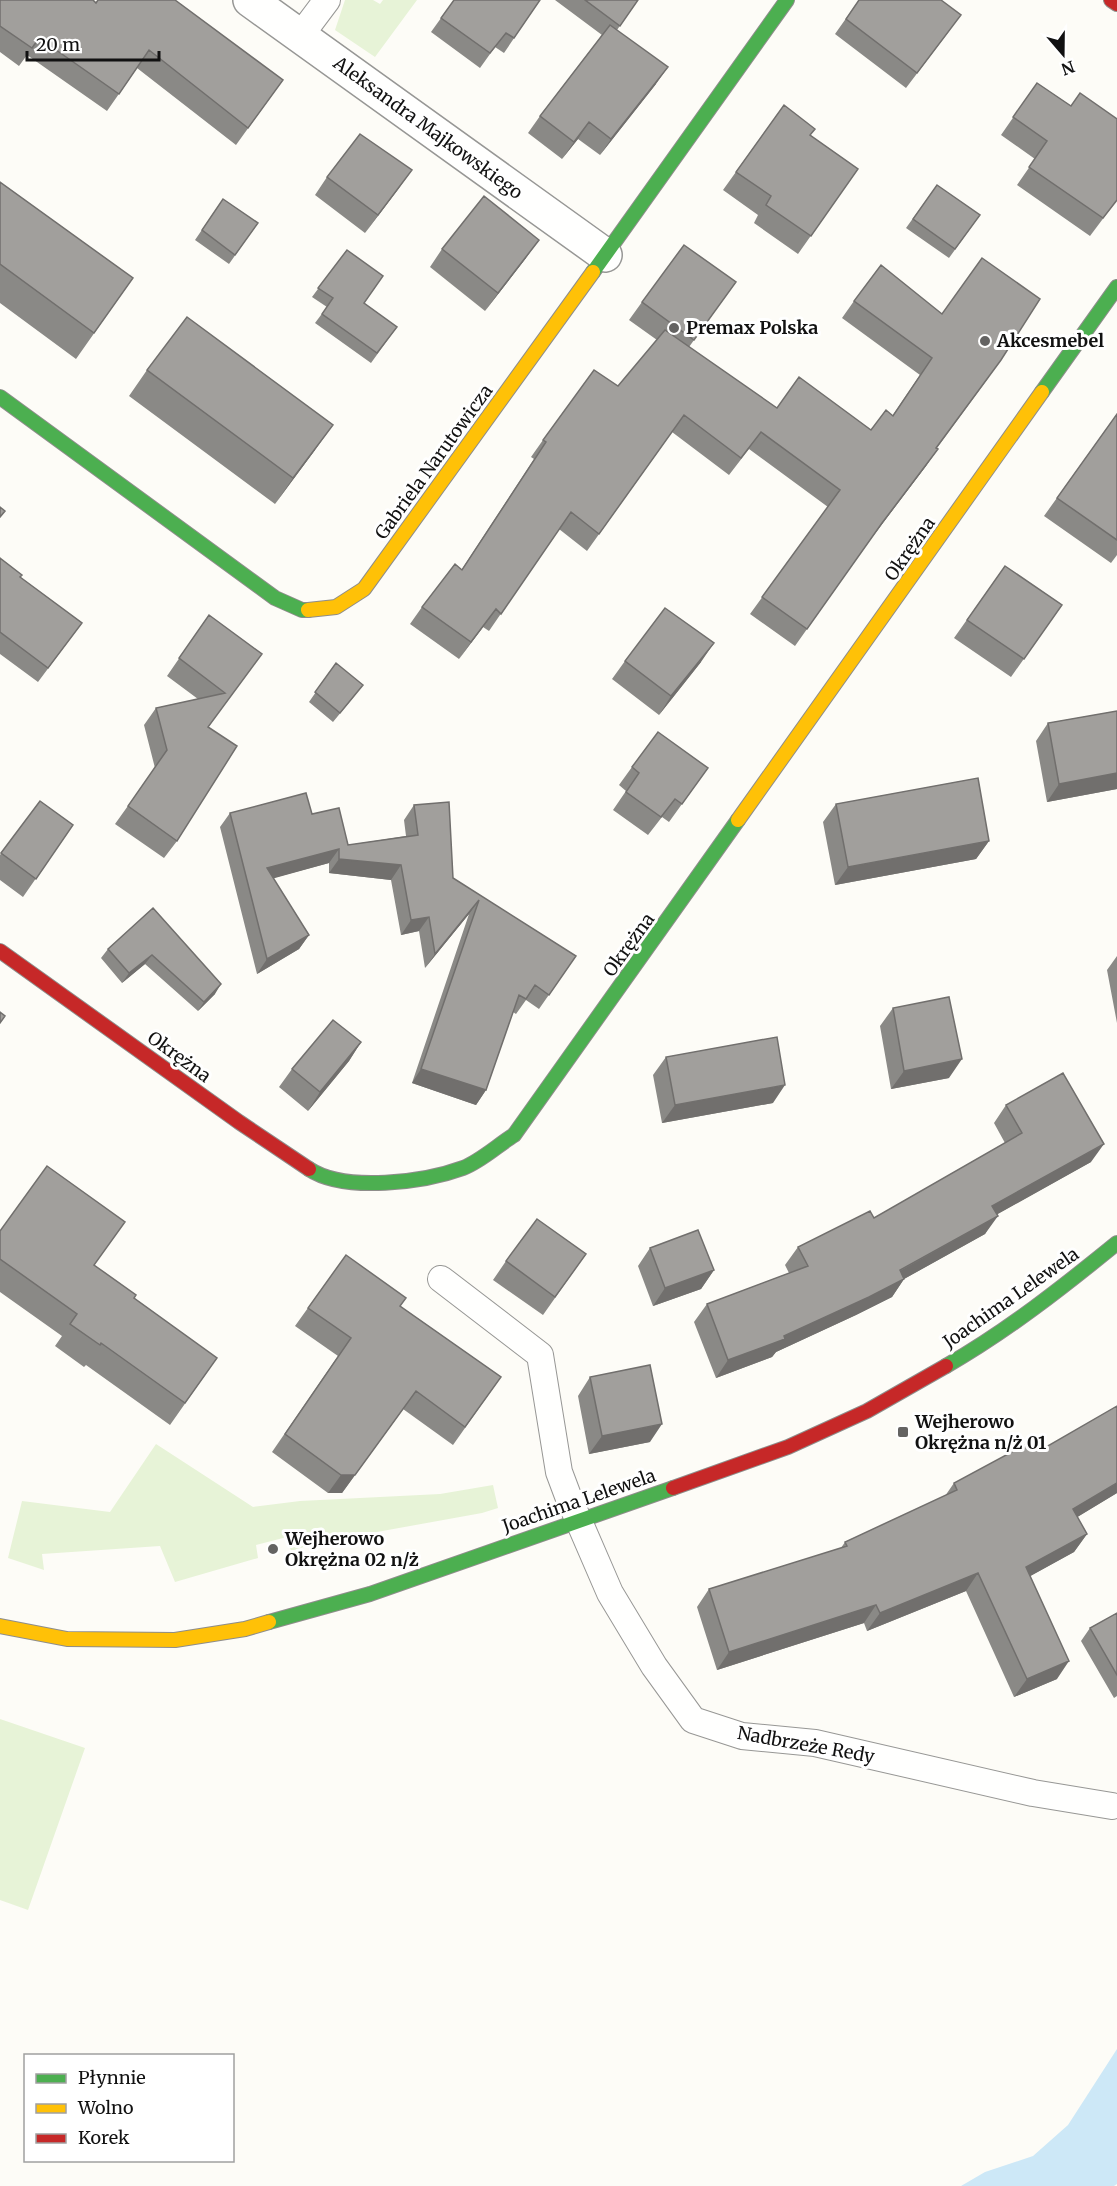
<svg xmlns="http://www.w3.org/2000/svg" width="1117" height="2186" font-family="Merriweather,serif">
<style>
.green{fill:#e7f3d7}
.water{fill:#cde8f7}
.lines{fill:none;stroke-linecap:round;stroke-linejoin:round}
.lane-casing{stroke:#979795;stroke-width:28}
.street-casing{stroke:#979795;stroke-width:36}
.fast-casing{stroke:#8e8d8b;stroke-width:16}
.slow-casing{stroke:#8e8d8b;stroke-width:16}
.jam-casing{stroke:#8e8d8b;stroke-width:16}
.lane{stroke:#fffffe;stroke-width:26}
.street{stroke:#fffffe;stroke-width:33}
.fast{stroke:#4caf50;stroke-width:14}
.slow{stroke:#ffc107;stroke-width:14}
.jam{stroke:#c62828;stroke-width:14}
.wall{fill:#8a8986}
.shaded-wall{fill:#716f6d}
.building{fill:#a19f9c;stroke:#716f6d;stroke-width:1.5}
.poi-dot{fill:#646362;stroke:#fff;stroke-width:2}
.labels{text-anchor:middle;stroke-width:6;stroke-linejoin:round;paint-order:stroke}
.street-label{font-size:18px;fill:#111;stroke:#fff}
.poi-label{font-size:18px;font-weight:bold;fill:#111;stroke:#fff;text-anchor:start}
</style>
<rect width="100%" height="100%" fill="#fdfcf7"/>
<path class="green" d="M345,0H373L380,4L383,0H417L375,57L335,30Z
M156,1444L253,1507L300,1501L440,1494L493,1485L498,1508L482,1513L316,1543L291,1551L287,1537L256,1545L258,1558L175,1582L160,1546L42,1554L44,1570L8,1558L22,1501L110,1512Z
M0,1719L85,1748L28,1910L0,1900Z"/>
<path class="water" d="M1117,2049V2184L1114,2186H961L985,2172L1033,2156L1068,2125Z"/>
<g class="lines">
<defs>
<path id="lane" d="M300,36L327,0
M441,1279L540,1355L559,1472L568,1496L610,1593L654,1666L693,1720L742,1736L815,1743L1033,1793L1112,1806"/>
<path id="street" d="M250,0L605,255"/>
<path id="fast" d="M593,272L787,0
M1042,392L1117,287
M0,397L275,598L302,610H308
M309,1169C345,1193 425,1182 463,1168C481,1161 498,1145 514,1135L738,820
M946,1366C1007,1331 1063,1287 1117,1243
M269,1622L370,1594L673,1488"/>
<path id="slow" d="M308,610L336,607L364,589L593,272
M738,820L1042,392
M0,1626L67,1639L175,1640L245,1629L269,1622"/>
<path id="jam" d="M1111,0L1117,4
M0,951L239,1122L309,1169
M673,1488L788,1447L867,1411L946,1366"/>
</defs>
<use href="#lane" class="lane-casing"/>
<use href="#street" class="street-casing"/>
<use href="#fast" class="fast-casing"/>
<use href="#slow" class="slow-casing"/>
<use href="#jam" class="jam-casing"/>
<use href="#lane" class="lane"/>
<use href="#street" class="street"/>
<use href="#fast" class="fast"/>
<use href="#slow" class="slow"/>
<use href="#jam" class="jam"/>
</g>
<path class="wall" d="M0,0L96,3L283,80L236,145L137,68L107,111L27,55L19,66L0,52Z
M454,0H540L504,53L495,47L480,68L431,32Z
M555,0H638L617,30L656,84L600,155L578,139L562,159L528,133L540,116L602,35Z
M859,0L950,30L906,88L835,34Z
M1037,83L1071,106L1117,119V200L1090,236L1017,185L1035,159L1001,135Z
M784,105L810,135L858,169L798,254L754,223L758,215L723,190Z
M327,177L399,188L365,233L315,195Z
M0,182L133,278L76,359L0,303Z
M937,185L980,215L949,258L906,228Z
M223,199L258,223L229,264L195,240Z
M442,249L526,258L485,311L430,267Z
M347,250L364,303L397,327L371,363L315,323L327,307L312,297Z
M736,282L689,347L777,408L871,430L892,416L920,375L842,318L854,301L989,377L937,448L926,466L870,540L795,646L750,614L828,507L749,449L729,475L672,432L587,551L559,529L489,631L483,627L459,659L410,624L422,607L462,569L534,459L531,457L543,440L618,386L657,340L629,320L642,302Z
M147,370L315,450L275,504L129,396Z
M1117,414V555L1111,563L1044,516Z
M0,558L20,577L82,623L38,682L0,654Z
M1005,566L1062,605L1011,677L954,638Z
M209,615L249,671L208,727L177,841L164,858L115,824L155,768L144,725L156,708L198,699L167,676Z
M625,661L701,662L659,715L612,679Z
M336,663L356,694L333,722L309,702Z
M1117,711V789L1047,802L1036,741L1048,723Z
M632,767L708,768L669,822L662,817L648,835L613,810L626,791L619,785Z
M40,801L73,825L23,897L0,880V855Z
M836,804L989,841L976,859L835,885L823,822Z
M414,805L453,878L576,956L539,1009L526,1000L516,1014L513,1012L486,1090L476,1105L412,1083L469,914L425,968L419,931L401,935L391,880L329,873V863L273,878L309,935L299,949L257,974L220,827L230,813L312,814L348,845L406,836L404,820Z
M153,908L215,994L198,1011L145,964L122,983L101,958L108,949Z
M1117,956V1023L1107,970Z
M893,1008L949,1078L891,1089L880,1026Z
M361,1042L349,1061L308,1111L279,1087L292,1069Z
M666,1057L773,1103L662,1123L653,1075Z
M1006,1105L1091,1162L997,1214L985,1234L904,1279L892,1297L856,1315L776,1352L772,1357L716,1378L694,1322L707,1304L789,1273L785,1265L798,1247L874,1218L1005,1143L994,1123Z
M0,1231L94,1265L134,1298L217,1358L170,1425L86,1365L84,1367L55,1346L62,1336L0,1292Z
M650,1248L714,1270L701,1289L653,1306L638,1266Z
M586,1254L543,1315L493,1280L506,1261Z
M346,1255L400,1306L501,1377L453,1445L403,1409L342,1493H328L272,1452L338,1356L295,1326Z
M590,1377L650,1442L589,1454L578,1396Z
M1041,1450L1117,1493L1077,1517L1087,1534L1074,1552L1030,1576L1057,1679L1014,1697L966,1591L867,1631L864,1623L717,1670L697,1607L709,1589L841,1548L845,1542L945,1496L954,1483Z
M1117,1613V1696L1114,1698L1081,1641L1090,1628Z"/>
<path class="shaded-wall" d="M668,67L656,84L600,155L611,139Z
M589,122L578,139L562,159L574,142Z
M412,170L399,188L365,233L378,215Z
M539,240L526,258L485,311L498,293Z
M333,425L315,450L275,504L293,478Z
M938,449L926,466L870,540L882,523Z
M496,609L483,627L459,659L471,642Z
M714,643L701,662L659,715L671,696Z
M1117,773V789L1047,802L1059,784Z
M989,841L976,859L835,885L848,867Z
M339,849L329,863L257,883L267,868Z
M339,859L401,865L391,880L329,873Z
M479,900L469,914L425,968L435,954Z
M429,917L419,931L401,935L411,920Z
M309,935L299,949L257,974L267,959Z
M152,955L145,964L122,983L129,973Z
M221,984L215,994L198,1011L204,1002Z
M361,1042L349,1061L308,1111L320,1092Z
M962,1059L949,1078L891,1089L904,1071Z
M421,1069L486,1090L476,1105L412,1083Z
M785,1085L773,1103L662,1123L675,1105Z
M1104,1144L1091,1162L980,1224L992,1206Z
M998,1216L985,1234L904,1279L892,1297L856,1315L776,1352L772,1357L716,1378L728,1360L784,1336Z
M714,1270L701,1289L653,1306L665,1288Z
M416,1391L342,1493H328L341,1475Z
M662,1424L650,1442L589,1454L602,1436Z
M1117,1483V1493L1061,1527L1073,1509Z
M1087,1534L1074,1552L1014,1585L1026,1567Z
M978,1573L966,1591L867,1631L880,1613Z
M876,1605L864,1623L717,1670L729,1652Z
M1069,1661L1057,1679L1014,1697L1027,1679Z"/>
<path class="building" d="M0,0H93L96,3L98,0H175L283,80L248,128L149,50L119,94L39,38L32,48L0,26Z
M454,0H540L514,38L506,33L490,53L441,18Z
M585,0H638L620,26Z
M859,0H941L961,15L917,73L846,19Z
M610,25L668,67L611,139L589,122L574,142L540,116Z
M1037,83L1071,106L1080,93L1117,119V200L1103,218L1029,167L1047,141L1013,117Z
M784,105L815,129L810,135L858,169L811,236L766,205L771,196L736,172Z
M360,134L412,170L378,215L327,177Z
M0,182L133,278L94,333L0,264Z
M937,185L980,215L955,249L913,219Z
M484,196L539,240L498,293L442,249Z
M223,199L258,223L235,255L202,230Z
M684,245L736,282L694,340L642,302Z
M347,250L383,276L364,303L397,327L377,353L322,314L333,298L318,288Z
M982,258L1040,299L1001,360L936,448L938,449L882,523L807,629L762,597L840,490L761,432L741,458L684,415L599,534L571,512L501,614L496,609L471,642L422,607L455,564L462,570L546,442L543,440L594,370L618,386L665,330L777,408L799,377L871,430L886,410L893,416L932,358L854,301L881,265L942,314Z
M187,317L333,425L293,478L147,370Z
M1117,414V540L1057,498Z
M0,507L5,511L0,517Z
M0,558L22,575L20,577L82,623L48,668L0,632Z
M1005,566L1062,605L1024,659L967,620Z
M665,608L714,643L671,696L625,661Z
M209,615L262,654L208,727L237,746L177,841L128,806L167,750L156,708L225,693L179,658Z
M336,663L363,685L340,713L315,692Z
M1117,711V773L1059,784L1048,723Z
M658,732L708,768L682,804L675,799L661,817L626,792L639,773L632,767Z
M978,778L989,841L848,867L836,804Z
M306,793L312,814L339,808L348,845L418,835L414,805L449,802L453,878L576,956L549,995L535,985L526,999L519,995L486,1090L421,1069L479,900L435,954L429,917L411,920L401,865L339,859V849L267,868L309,935L267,959L230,813Z
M40,801L73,825L36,879L1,853Z
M153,908L221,984L204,1002L152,955L129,973L108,949Z
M949,997L962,1059L904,1071L893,1008Z
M0,1012L5,1016L0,1023Z
M333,1020L361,1042L320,1092L292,1069Z
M777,1037L785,1085L675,1105L666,1057Z
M1063,1073L1104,1144L992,1206L998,1216L900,1270L904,1279L869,1297L784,1336L785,1339L728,1360L707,1304L808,1266L798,1247L870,1211L874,1218L1022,1133L1006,1105Z
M47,1166L125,1222L94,1265L136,1295L134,1298L217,1358L185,1403L101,1343L100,1345L70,1324L77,1314L0,1259V1231Z
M537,1219L586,1254L555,1297L506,1261Z
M698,1230L714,1270L665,1288L650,1248Z
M346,1255L406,1298L400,1306L501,1377L465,1427L416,1391L355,1475H341L285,1434L351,1338L308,1308Z
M650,1365L662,1424L602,1436L590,1377Z
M1117,1406V1483L1073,1509L1087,1534L1026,1567L1069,1661L1027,1679L978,1573L880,1613L876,1605L729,1652L709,1589L847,1546L845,1542L957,1490L954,1483L1036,1439L1041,1450Z
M1117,1613V1675L1090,1628Z"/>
<g class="poi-dot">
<circle cx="674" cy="328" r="6"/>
<circle cx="985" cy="341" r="6"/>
<rect x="897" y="1426" width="12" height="12" rx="3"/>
<circle cx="273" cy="1549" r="6"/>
</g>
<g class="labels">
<g class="street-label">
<text transform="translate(428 128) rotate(36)" y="6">Aleksandra Majkowskiego</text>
<text transform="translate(434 462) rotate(-54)" y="6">Gabriela Narutowicza</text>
<text transform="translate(910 549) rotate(-55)" y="6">Okrężna</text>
<text transform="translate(629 945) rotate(-54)" y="6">Okrężna</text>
<text transform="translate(179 1057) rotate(36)" y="6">Okrężna</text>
<text transform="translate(1011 1298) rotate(-35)" y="6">Joachima Lelewela</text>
<text transform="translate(579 1501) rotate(-19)" y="6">Joachima Lelewela</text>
<text transform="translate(806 1745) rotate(10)" y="6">Nadbrzeże Redy</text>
</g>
<g class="poi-label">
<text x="686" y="334">Premax Polska</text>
<text x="997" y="347">Akcesmebel</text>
<text x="915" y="1428">Wejherowo<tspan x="915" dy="21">Okrężna n/ż 01</tspan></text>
<text x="285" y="1545">Wejherowo<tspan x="285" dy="21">Okrężna 02 n/ż</tspan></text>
</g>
</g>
<rect x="24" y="2054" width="210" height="108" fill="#ffffff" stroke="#a0a0a0" stroke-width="1.5"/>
<rect x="36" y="2074" width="30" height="9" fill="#4caf50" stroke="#a0a0a0" stroke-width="1.5"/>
<text x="78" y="2084" font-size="18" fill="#111111">Płynnie</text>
<rect x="36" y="2104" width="30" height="9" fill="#ffc107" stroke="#a0a0a0" stroke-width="1.5"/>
<text x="78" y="2114" font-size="18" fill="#111111">Wolno</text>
<rect x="36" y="2134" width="30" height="9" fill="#c62828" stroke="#a0a0a0" stroke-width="1.5"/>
<text x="78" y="2144" font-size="18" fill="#111111">Korek</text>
<g transform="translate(1063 54) rotate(160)" stroke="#ffffff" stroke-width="4.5" paint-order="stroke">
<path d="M0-4.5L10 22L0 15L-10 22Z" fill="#111111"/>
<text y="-9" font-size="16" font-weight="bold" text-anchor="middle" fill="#111111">N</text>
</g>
<path d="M27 51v9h132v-9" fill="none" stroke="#111111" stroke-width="3"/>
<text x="36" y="51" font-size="18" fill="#111111" stroke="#ffffff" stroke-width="4.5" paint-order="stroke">20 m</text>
</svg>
